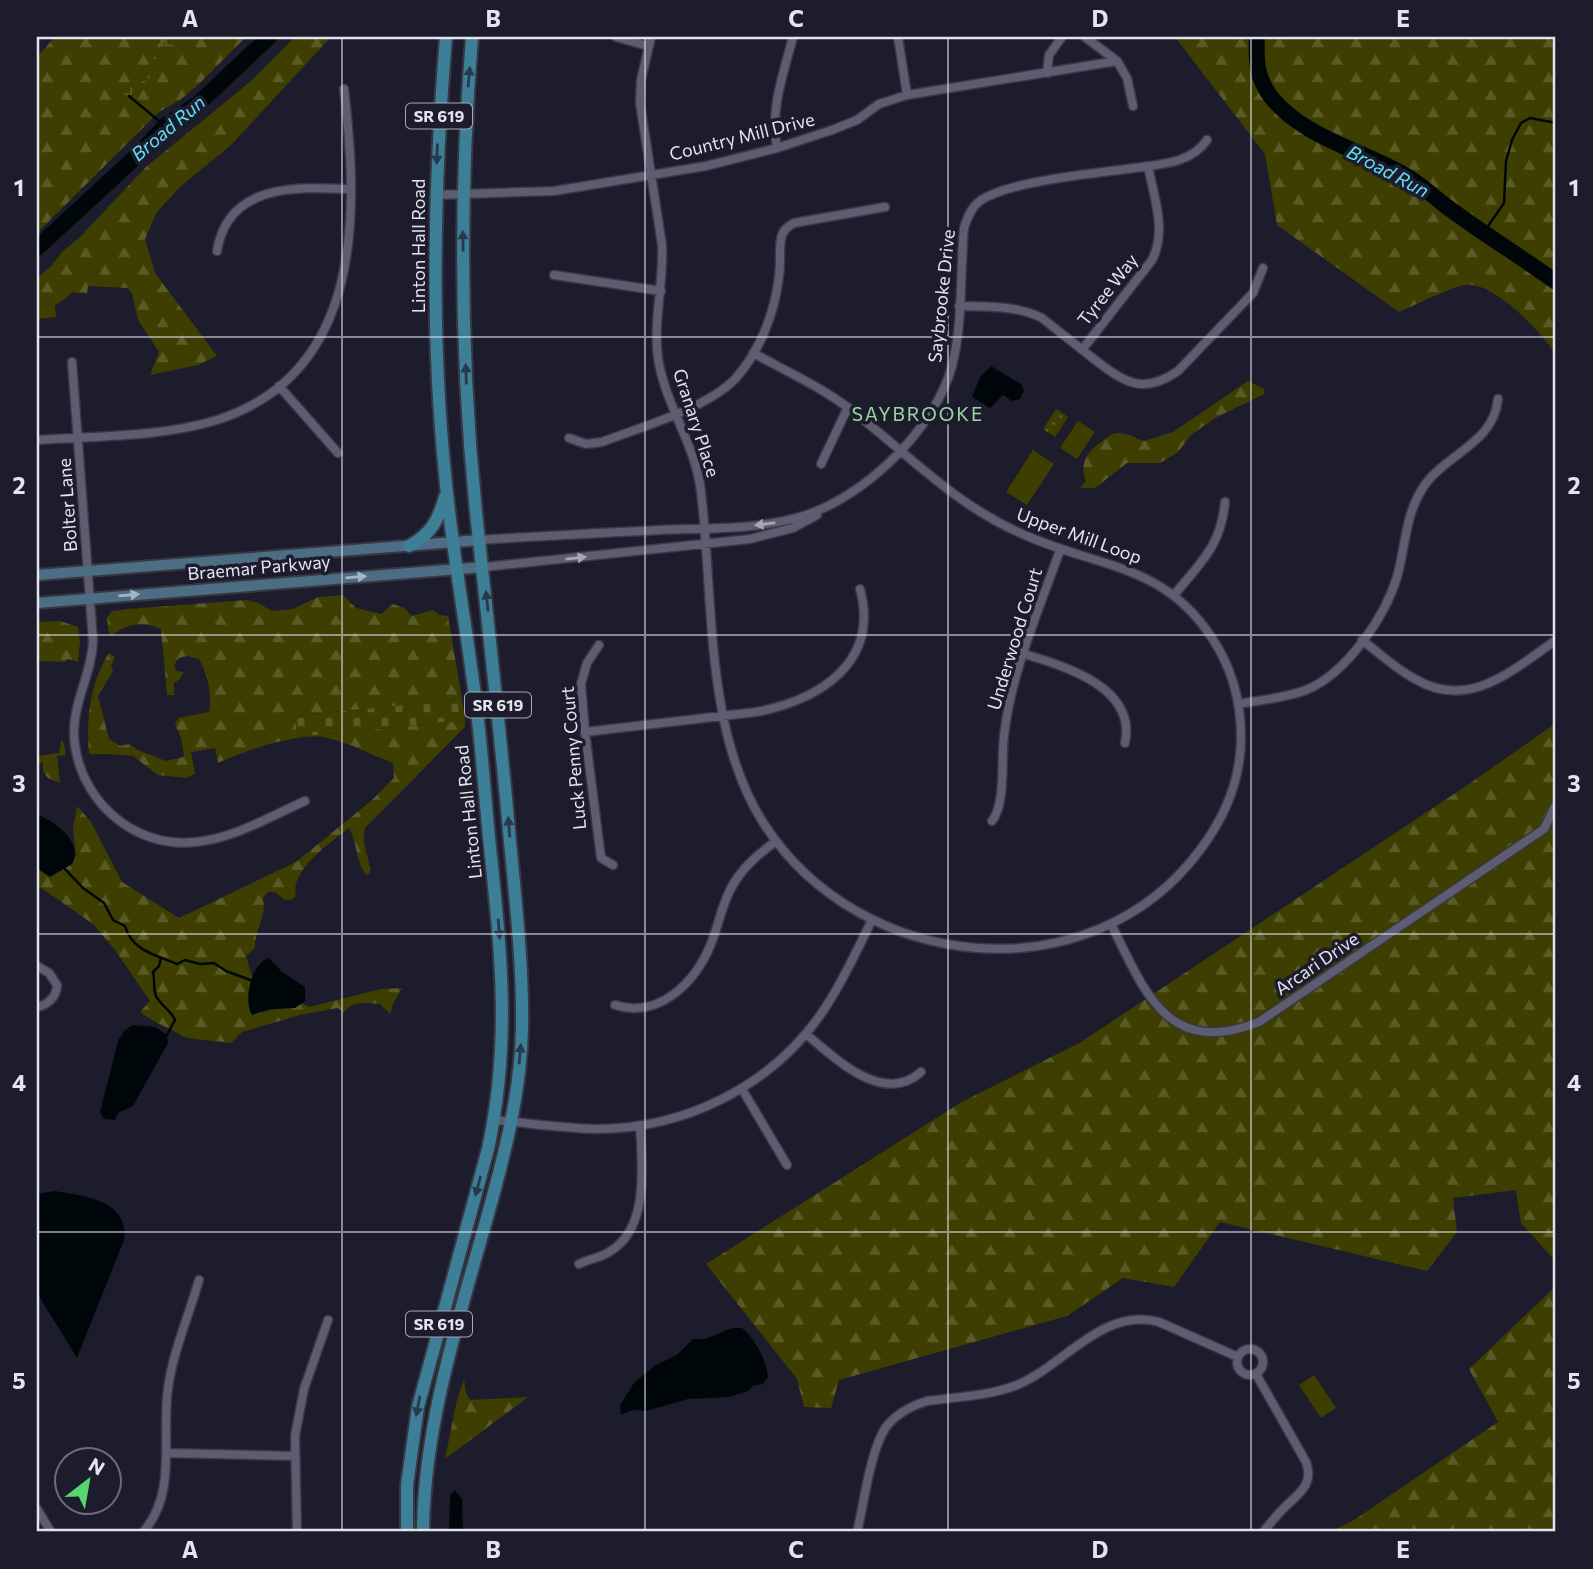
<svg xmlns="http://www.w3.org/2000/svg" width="1593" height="1569" font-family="Commissioner,sans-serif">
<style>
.forest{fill:url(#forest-firs)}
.wetland{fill:url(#wetland-marsh)}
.cemetery{fill:url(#cemetery-stones)}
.park{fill:url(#park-dots)}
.pitch{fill:#3d3e00}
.water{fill:#00070a}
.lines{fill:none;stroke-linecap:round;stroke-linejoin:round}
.stream{stroke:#00070a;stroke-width:2.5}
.river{stroke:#00070a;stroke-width:16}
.street-casing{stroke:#383744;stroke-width:11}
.secondary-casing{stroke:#383744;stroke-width:14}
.primary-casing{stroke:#383744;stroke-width:16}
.street{stroke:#5d5c70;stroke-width:8}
.secondary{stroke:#4d6d84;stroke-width:10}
.primary{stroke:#3d7f97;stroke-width:12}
.oneway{fill:#273a4c}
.oneway2{fill:#a7a6b6}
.oneway3{fill:#a8b4c4}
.grid{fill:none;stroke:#e4e3ef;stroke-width:2;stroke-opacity:0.55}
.labels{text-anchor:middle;stroke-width:7;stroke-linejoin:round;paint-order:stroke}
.shield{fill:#1d1c2c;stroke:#a8a7b4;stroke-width:2}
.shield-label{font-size:16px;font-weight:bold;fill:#e4e3ef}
.street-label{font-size:18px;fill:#e4e3ef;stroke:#1d1c2c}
.water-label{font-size:19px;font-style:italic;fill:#5ee0f5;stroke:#1d1c2c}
.neighbourhood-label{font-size:19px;letter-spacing:2px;fill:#9ad8a1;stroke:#1d1c2c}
.neatline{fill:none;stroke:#e4e3ef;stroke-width:2.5}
.grid-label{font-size:23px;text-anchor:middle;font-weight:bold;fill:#e4e3ef}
</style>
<defs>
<pattern id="forest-firs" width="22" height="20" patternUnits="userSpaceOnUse" patternTransform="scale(1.75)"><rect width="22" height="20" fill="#3d3e00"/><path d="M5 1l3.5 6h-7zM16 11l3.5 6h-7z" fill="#595a26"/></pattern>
<pattern id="wetland-marsh" width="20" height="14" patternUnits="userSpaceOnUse" patternTransform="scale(1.75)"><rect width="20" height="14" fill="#3d3e00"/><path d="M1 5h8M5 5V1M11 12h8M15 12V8" fill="none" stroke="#595a26"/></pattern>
<pattern id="cemetery-stones" width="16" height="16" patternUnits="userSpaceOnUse" patternTransform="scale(1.75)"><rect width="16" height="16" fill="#3d3e00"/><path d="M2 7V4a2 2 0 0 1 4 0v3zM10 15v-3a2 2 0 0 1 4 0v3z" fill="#595a26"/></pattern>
<pattern id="park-dots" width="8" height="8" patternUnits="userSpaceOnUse" patternTransform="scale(1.75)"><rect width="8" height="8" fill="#3d3e00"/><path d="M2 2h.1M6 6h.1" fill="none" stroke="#595a26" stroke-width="1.8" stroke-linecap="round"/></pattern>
</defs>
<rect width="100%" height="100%" fill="#1d1c2c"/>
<path class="forest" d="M55,37H246L200,83L180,100L159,112L37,233V57Z
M295,37H331L231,145L180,187L157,212L145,239L155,273L217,356L198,365L150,375L159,352L138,320L132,294L128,288L88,286L87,294L73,292L55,306L56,317L37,319V279L51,266L62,252L79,238L146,167L251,81Z
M1175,37H1556V355C1541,332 1494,280 1464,285C1449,288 1415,305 1399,312L1277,225L1265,154Z
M1248,381L1264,389V394L1217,417L1192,434L1177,453L1160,463H1127L1095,488H1080L1086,481C1079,463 1087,452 1101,442C1106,439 1110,434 1116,433C1126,432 1135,438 1144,441L1173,432Z
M343,595L356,608L381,614L393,604L404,608L412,616L433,610L439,615L448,616L462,699L295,716L298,737L465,720V727L365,828C360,843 371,858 370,873L366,875C356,862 357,842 349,828C331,842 289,871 296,896L291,900H285L275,892H268L263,898C267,917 254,930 255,948L246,956L253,979L250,989L263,1013C275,1006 291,1012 301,1003L309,1007L381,989L402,988L393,1004L390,1014L380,1004C366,1003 353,1000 343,1013L338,1008L300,1015L242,1032L231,1043L187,1038L152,1020L140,1012L150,1001L115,950L93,924L37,885V869L50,876L72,864L76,855L73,829L77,806L91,822L122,882L179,918L296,862L371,801L394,778L393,763C372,755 350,743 328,738C300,731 244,751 218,763L215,748L191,752L195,774L186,778L158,775L133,756L111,754H89C86,720 90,682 109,653L115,657L111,666L113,671L98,696L109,739L121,746L129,744C140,753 152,754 165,761L184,757L181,737L175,725L178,718L209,712C212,694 208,675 199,659L187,656L179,658L174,665L176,671L184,672L180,679L174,683V695H167L161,629C145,621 126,623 113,635H109L107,618L112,611L128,609L247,600L258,603L272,611L293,609L318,597Z
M60,621L78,627L80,641L78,662L68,659L65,662L37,661V622Z
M1556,723V1262L1521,1223L1516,1190L1453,1198L1457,1232L1427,1271L1220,1222L1174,1287L1123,1278L1067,1316L839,1380L831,1408L804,1407L797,1379L706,1264L960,1103L1081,1042L1472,782Z
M63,740L66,755L57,756L60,783L48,778L43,772V762L37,765V756L59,753L61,741Z
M1556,1286V1532H1331L1354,1520L1498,1422L1469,1369Z
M464,1379L466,1393L470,1400L528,1397L445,1459L457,1400Z"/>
<path class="wetland" d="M168,37H185C168,63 144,85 119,104L116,103V99L144,72Z"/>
<path class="cemetery" d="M462,699L465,720L297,737L295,716Z"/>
<path class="park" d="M1056,409L1068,417L1055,437L1043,429Z"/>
<path class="pitch" d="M1078,421L1095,432L1077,459L1060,448Z
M1033,450L1054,464L1027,505L1006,492Z
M1314,1375L1336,1408L1321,1418L1299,1385Z"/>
<path class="water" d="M991,366L1021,384L1024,390L1020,399L1012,401L1003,395L990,408L972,397L980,377Z
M37,814C56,823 83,841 72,864L50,877L37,868Z
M269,958L282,972L305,987V1001L295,1008L269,1009L252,1015C243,1001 251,963 269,958Z
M133,1025L155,1027L167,1035L168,1043L133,1106L118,1113L115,1120L104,1119L100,1112L118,1041L124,1031Z
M55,1191C84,1196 130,1200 124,1240L77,1358L37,1293V1194Z
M732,1328H742C756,1340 766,1359 768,1377L763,1384L753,1386L748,1391L729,1397L688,1399L646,1411L632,1410L621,1415L620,1405L634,1383L654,1366L677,1355L693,1339H705Z
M455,1490L462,1499L463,1532H449L450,1496Z"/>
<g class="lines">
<path class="stream" d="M129,96L165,126
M1484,232L1504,203L1506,161L1512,140L1521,123L1530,118L1556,123
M64,868L83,888L104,903L113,920L125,926C132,951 156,955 177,964L185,960L200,964L214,963L226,971L253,981
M161,958L159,966L153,972C155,980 153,989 156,996C161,1006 171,1010 175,1020L167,1035"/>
<path class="river" d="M1257,37C1256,60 1256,77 1271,97C1305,139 1363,150 1408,177C1422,185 1434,197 1446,206C1482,233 1520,256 1556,282
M37,248L139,154L165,126L199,103L269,37"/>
<defs>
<path id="street" d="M616,37L648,46
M651,37L641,80L640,103L662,245C664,282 653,320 658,358C665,405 696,445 701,492C714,598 704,731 764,824C860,973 1091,997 1200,850C1225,817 1241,779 1241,737C1241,701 1232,668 1212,638C1164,564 1100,568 1027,536C955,506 911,456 851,410C821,387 786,371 753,353
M898,37L907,95
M1085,37L1117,61
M1047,73L1049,55L1062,37
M777,148C770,109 783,75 793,37
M436,195L554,191L706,166L777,148L832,130L857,120L879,104L907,95L1117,61L1127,78L1133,106
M217,251C228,183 297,187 350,189
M554,275L661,291
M959,306C987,307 1016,305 1042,318C1058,331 1074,343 1090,356C1121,380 1141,397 1178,371L1253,293L1263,268
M1082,350L1152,260C1167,231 1154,197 1148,166
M72,362L93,641C92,673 73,702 74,735C77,798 132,849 195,842C233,839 271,816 305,801
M279,386L338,453
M569,438L586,444L602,442C641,427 708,408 736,378C760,351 775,312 779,276C781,264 779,251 781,239C782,231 787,227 794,223L885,207
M37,440C93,436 163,437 217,420C363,373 359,214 344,89
M821,464L848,407
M480,540C540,536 600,533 660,530C708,528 757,530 803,516C865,497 935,429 952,366C963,324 960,272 964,228C967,218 971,207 980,201C1008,181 1097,173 1134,168C1161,164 1190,164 1207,140
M484,567L750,539L793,528L817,515
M1174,595C1201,562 1221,546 1225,502
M1362,640C1379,653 1396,669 1415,679C1469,711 1513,670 1556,640
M599,645L587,663L581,684L585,732L601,858L613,865
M1024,654C1064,666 1137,687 1125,743
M1238,704C1261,700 1285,698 1306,690C1346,674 1385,617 1397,577C1406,545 1405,514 1424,486C1446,454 1494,443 1498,399
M585,732L756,712C819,700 880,663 860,589
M992,821C1006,804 1001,758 1004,736C1011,672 1039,610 1060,550
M1111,924C1145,992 1167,1058 1259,1022L1544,829L1554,808
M37,966L49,973L57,985C57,996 48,1005 37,1007
M615,1005C659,1019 695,983 711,944C719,924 722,902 734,883C745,865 760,853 776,841
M806,1034C835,1058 883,1106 921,1072
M742,1089L787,1165
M494,1120C528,1123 562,1128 596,1129C684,1129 770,1087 821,1014C841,985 856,952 872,920
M579,1264C589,1259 600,1258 609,1252C650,1229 642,1164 640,1125
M1237 1362a13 13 0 1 1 26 0a13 13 0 1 1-26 0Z
M1256,1374L1306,1462C1315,1486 1296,1495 1282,1510C1275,1517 1269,1525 1263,1532
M166,1453L294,1456
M37,1509L51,1532
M143,1532C178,1493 161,1436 168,1388C173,1352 189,1315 199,1280
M297,1532L295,1436L304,1389L328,1320
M857,1532C864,1504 870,1451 886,1427C896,1414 911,1406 927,1401C956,1397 989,1396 1017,1385C1065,1365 1102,1307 1159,1322L1238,1357"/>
<path id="secondary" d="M37,575L480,540
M37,603L484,567"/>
<path id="primary" d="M409,546C431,534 438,521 445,497
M407,1532V1485L418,1407L488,1149C511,1042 501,953 490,847C484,790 481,731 472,674C463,607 451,541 445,474C430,328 434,182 446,37
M423,1532C424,1423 459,1318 488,1214C505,1153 521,1091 522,1028C523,962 515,896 509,831C500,728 488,625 477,522C460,361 459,198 472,37"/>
</defs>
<use href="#street" class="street-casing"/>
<use href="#secondary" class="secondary-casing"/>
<use href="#primary" class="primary-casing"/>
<use href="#street" class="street"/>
<use href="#secondary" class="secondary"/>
<use href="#primary" class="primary"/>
</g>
<defs><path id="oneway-solid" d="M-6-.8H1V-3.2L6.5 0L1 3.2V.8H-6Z" transform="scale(1.75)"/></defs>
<g class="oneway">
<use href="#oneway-solid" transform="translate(469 77) rotate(-85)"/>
<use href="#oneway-solid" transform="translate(437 154) rotate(92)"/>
<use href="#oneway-solid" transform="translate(463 241) rotate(-91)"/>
<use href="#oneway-solid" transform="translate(466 374) rotate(-92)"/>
<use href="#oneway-solid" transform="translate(487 601) rotate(-96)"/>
<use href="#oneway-solid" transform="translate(509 827) rotate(-95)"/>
<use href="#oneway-solid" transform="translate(499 929) rotate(85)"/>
<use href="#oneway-solid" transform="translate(520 1054) rotate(-85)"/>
<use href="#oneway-solid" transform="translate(478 1186) rotate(105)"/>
<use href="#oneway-solid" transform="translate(418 1406) rotate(101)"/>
</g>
<g class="oneway2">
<use href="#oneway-solid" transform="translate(765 524) rotate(172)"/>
<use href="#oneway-solid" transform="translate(576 558) rotate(-6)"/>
</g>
<g class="oneway3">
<use href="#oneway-solid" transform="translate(356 577) rotate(-5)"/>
<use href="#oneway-solid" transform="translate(129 595) rotate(-5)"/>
</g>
<path class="grid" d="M342,37V1532M645,37V1532M948,37V1532M1251,37V1532M37,337H1556M37,635H1556M37,934H1556M37,1232H1556"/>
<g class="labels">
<g class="shield">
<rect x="406" y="103.5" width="66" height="25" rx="5"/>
<rect x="465" y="692.5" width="66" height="25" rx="5"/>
<rect x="406" y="1311.5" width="66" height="25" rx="5"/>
</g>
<g class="shield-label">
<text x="439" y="122">SR 619</text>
<text x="498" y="711">SR 619</text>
<text x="439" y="1330">SR 619</text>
</g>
<g class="street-label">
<text transform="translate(742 137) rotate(-14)" y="6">Country Mill Drive</text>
<text transform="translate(419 246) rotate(-90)" y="6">Linton Hall Road</text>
<text transform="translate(1108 290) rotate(-52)" y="6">Tyree Way</text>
<text transform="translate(942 296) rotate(-84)" y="6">Saybrooke Drive</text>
<text transform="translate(696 423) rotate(72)" y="6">Granary Place</text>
<text transform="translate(68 505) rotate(-94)" y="6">Bolter Lane</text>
<text transform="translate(1079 536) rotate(20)" y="6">Upper Mill Loop</text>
<text transform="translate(259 568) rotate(-5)" y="6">Braemar Parkway</text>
<text transform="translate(1015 639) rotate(-73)" y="6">Underwood Court</text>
<text transform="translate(574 758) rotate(-95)" y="6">Luck Penny Court</text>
<text transform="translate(469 812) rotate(-96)" y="6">Linton Hall Road</text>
<text transform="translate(1317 964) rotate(-34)" y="6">Arcari Drive</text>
</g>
<g class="water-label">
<text transform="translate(168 128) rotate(-40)" y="7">Broad Run</text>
<text transform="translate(1388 171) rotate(28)" y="7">Broad Run</text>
</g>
<g class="neighbourhood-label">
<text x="918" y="421">SAYBROOKE</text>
</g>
</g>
<rect width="1593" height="1569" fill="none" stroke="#1d1c2c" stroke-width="77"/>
<g transform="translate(88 1481) rotate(31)"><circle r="33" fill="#1d1c2c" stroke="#6d6c7a" stroke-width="2"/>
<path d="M0-5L12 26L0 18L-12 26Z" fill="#58d570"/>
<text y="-10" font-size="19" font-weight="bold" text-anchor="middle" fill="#e4e3ef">N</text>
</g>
<rect x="38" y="38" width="1516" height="1492" class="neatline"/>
<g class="grid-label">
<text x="190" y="27">A</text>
<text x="493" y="27">B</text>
<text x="796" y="27">C</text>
<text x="1100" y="27">D</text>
<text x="1403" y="27">E</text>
<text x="19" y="196">1</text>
<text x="1574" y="196">1</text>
<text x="19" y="494">2</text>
<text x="1574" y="494">2</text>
<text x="19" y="792">3</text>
<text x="1574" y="792">3</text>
<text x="19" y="1091">4</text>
<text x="1574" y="1091">4</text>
<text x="19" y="1389">5</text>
<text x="1574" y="1389">5</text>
<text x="190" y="1558">A</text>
<text x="493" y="1558">B</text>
<text x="796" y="1558">C</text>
<text x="1100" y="1558">D</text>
<text x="1403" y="1558">E</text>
</g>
</svg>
